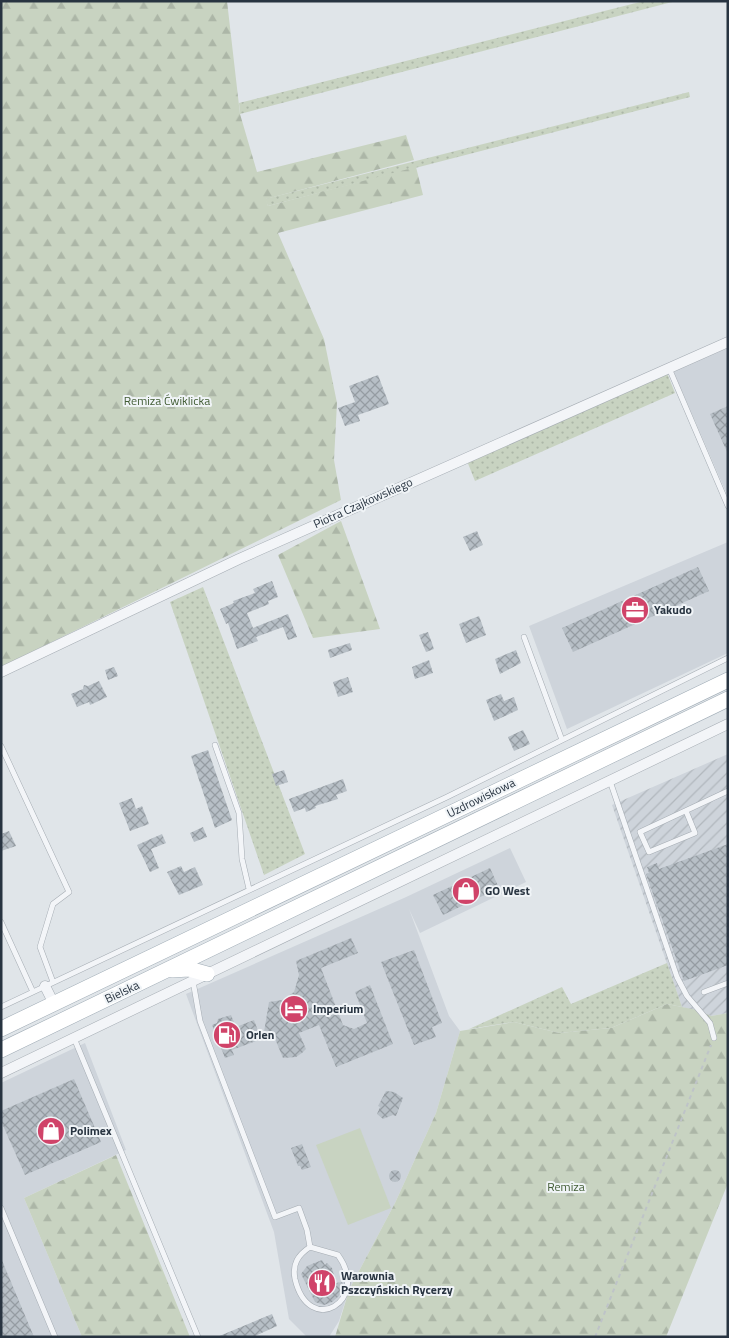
<svg xmlns="http://www.w3.org/2000/svg" width="729" height="1338" font-family="'Titillium Web',sans-serif">
<style>
.built{fill:#ced4db}
.industrial{fill:url(#industrial-furrows)}
.green{fill:url(#green-dots)}
.forest{fill:url(#forest-firs)}
.pitch{fill:#c8d3c1}
.building{fill:url(#building-cross-hatch)}
.lines{fill:none;stroke-linecap:round;stroke-linejoin:round}
.lane-casing{stroke:#a5acb3;stroke-width:6}
.street-casing{stroke:#a5acb3;stroke-width:11}
.primary-casing{stroke:#9fabb5;stroke-width:16}
.path{stroke:#bec3c8;stroke-width:2;stroke-dasharray:4 4;stroke-linecap:butt}
.lane{stroke:#f3f5f8;stroke-width:5}
.street{stroke:#f3f5f8;stroke-width:10}
.primary{stroke:#fff;stroke-width:15}
.labels{text-anchor:middle;stroke-width:4;stroke-linejoin:round;paint-order:stroke}
.park-label{font-size:12px;fill:#425d35;stroke:#f0f4f7}
.street-label{font-size:12px;fill:#283441;stroke:#f0f4f7}
.poi-label{font-size:12px;font-weight:bold;fill:#283441;stroke:#f0f4f7;text-anchor:start}
</style>
<defs>
<pattern id="industrial-furrows" width="10" height="10" patternUnits="userSpaceOnUse" patternTransform="scale(1.25)"><rect width="10" height="10" fill="#ced4db"/><path d="M-1 1l2-2M0 10L10 0M9 11l2-2" fill="none" stroke="#b1b7bd"/></pattern>
<pattern id="green-dots" width="8" height="8" patternUnits="userSpaceOnUse" patternTransform="scale(1.25)"><rect width="8" height="8" fill="#c8d3c1"/><path d="M2 2h.1M6 6h.1" fill="none" stroke="#acb6a7" stroke-width="1.8" stroke-linecap="round"/></pattern>
<pattern id="forest-firs" width="22" height="20" patternUnits="userSpaceOnUse" patternTransform="scale(1.25)"><rect width="22" height="20" fill="#c8d3c1"/><path d="M5 1l3.5 6h-7zM16 11l3.5 6h-7z" fill="#acb6a7"/></pattern>
<pattern id="building-cross-hatch" width="8" height="8" patternUnits="userSpaceOnUse" patternTransform="scale(1.25)"><rect width="8" height="8" fill="#b7bfc6"/><path d="M0 0l8 8M0 8l8-8" fill="none" stroke="#959ca2"/></pattern>
</defs>
<rect width="100%" height="100%" fill="#e0e5e9"/>
<path class="built" d="M728,346V497L673,370Z
M728,542V653L567,729L529,626Z
M510,848L526,882L420,933L409,909L449,1016L460,1031L436,1113L395,1203L349,1290L339,1321L329,1337H307L289,1319L274,1232L186,994L404,898Z
M85,1043L126,1150L24,1198L82,1337H1V1083Z"/>
<path class="industrial" d="M728,754V1013L711,1016L682,1007L612,805Z"/>
<path class="green" d="M644,1H676L240,114L239,103Z
M689,92L690,97L268,206L265,199Z
M667,373L675,393L475,481L467,461Z
M203,587L305,854L264,875L170,602Z
M667,963L682,1007L667,1004L611,1028L559,1033L514,1022L469,1029L562,987L571,1004Z"/>
<path class="forest" d="M1,1H227L240,114L257,172L406,135L414,160L266,199L268,206L416,167L423,195L278,233L324,339L337,403L334,460L341,500L1,667Z
M341,521L380,629L313,638L278,555Z
M667,1004L697,1010L711,1016L728,1013V1183L666,1337H335L349,1290L395,1203L436,1113L460,1031L514,1022L559,1033L611,1028Z
M116,1155L190,1337H82L24,1198Z"/>
<path class="pitch" d="M360,1128L391,1208L348,1225L316,1145Z"/>
<path class="building" d="M378,375L389,404L358,415L360,421L345,426L338,408L355,402L349,386Z
M728,406V454L710,414Z
M477,531L483,545L470,551L463,537Z
M698,567L709,591L573,652L562,628Z
M272,581L278,597L268,601L269,604L247,613L253,628L288,614L297,637L288,640L283,627L256,637L258,641L237,649L228,623L226,624L220,609L234,603L233,601L255,593L253,589Z
M479,616L486,635L466,643L459,624Z
M428,632L434,649L426,652L419,635Z
M350,643L352,650L330,658L328,650Z
M516,650L521,663L500,674L495,659Z
M429,660L433,673L415,679L412,667Z
M114,667L118,676L108,680L105,670Z
M348,677L353,692L338,697L333,682Z
M99,681L107,697L90,705L89,702L77,707L71,694L83,689L84,685L88,686Z
M501,694L504,701L514,697L518,710L494,721L486,700Z
M523,730L530,744L514,751L508,737Z
M208,750L232,820L215,828L191,756Z
M284,770L288,782L276,786L272,774Z
M343,779L347,791L336,795L338,799L315,806L316,808L306,812L305,808L294,812L289,799Z
M132,798L136,809L142,806L149,824L130,831L119,803Z
M203,827L207,837L194,842L190,833Z
M9,831L16,846L1,851V834Z
M162,834L166,843L151,849L159,868L150,872L137,845Z
M728,844V965L684,981L646,874L649,873L647,867L657,863L659,869Z
M181,866L184,872L195,867L203,885L179,895L167,872Z
M490,868L499,888L443,915L433,895Z
M351,938L358,953L321,968L343,1025L354,1029L367,1023L355,992L370,985L393,1044L336,1067L319,1025L299,1033L306,1049L302,1053L296,1057L283,1058L273,1034L263,1038L269,1002L282,1000L294,992L299,975L296,961Z
M414,950L442,1023L432,1027L436,1037L414,1045L381,962Z
M231,1015L236,1027L254,1020L261,1039L232,1050L234,1055L225,1058L212,1025L217,1023L218,1019Z
M74,1079L101,1142L25,1175L1,1121V1111Z
M386,1091L394,1092L403,1098L396,1116L393,1115L383,1119L377,1114L380,1107L378,1106Z
M302,1144L311,1167L302,1170L300,1166H298L291,1148Z
M389 1176a6 6 0 1 1 12 0a6 6 0 1 1-12 0Z
M1,1258L34,1337H1Z
M322,1260L325,1265L327,1263L332,1268L336,1283L342,1282L343,1286L339,1296L332,1302L324,1305L315,1302L301,1274L307,1266Z
M272,1314L277,1326L253,1337H217Z"/>
<g class="lines">
<defs>
<path id="lane" d="M669,368L728,506
M524,637L562,740
M215,745L239,813L242,859L249,889
M1,746L69,892L53,904L40,947L53,982
M610,781L677,977L687,996L710,1023L714,1038
M686,811L695,833L649,852L640,832L728,791
M1,922L33,992
M193,981L200,1021L275,1217L299,1208L307,1230L310,1247C298,1255 292,1264 295,1279C309,1338 371,1301 338,1255L310,1247
M704,992L728,983
M1,1007L447,797L728,658
M74,1038L198,1337
M1,1208L55,1337"/>
<path id="street" d="M1,672L239,559L728,342
M45,986L54,1004
M1,1073L728,724"/>
<path id="primary" d="M172,970L189,969L207,974
M1,1029L728,680
M1,1050L728,699"/>
</defs>
<use href="#lane" class="lane-casing"/>
<use href="#street" class="street-casing"/>
<use href="#primary" class="primary-casing"/>
<path class="path" d="M595,1337L711,1045"/>
<use href="#lane" class="lane"/>
<use href="#street" class="street"/>
<use href="#primary" class="primary"/>
</g>
<defs>
<symbol id="office-disc" viewBox="-11 -11 22 22"><circle r="9.5" fill="#d04369" stroke="#f0f4f7"/><path d="M-6-3h4V-5.5h4V-3h4V5H-6ZM-1-4.5V-3h2v-1.5ZM-6 0V1H6V0Z" fill="#fff"/></symbol>
<symbol id="shop-disc" viewBox="-11 -11 22 22"><circle r="9.5" fill="#d04369" stroke="#f0f4f7"/><path d="M-5-2.5h2.3a2.7 3.5 0 0 1 5.4 0H5L5.5 6h-11ZM-1.5-2.5h3a1.5 2.3 0 0 0-3 0Z" fill="#fff"/></symbol>
<symbol id="hotel-disc" viewBox="-11 -11 22 22"><circle r="9.5" fill="#d04369" stroke="#f0f4f7"/><path d="M-6-4.5h1.5V1H6V5H4.5V3h-9V5H-6ZM-4 0a1.8 1.8 0 1 1 3.6 0ZM.5 0V-2.5h3Q6-2.5 6 0Z" fill="#fff"/></symbol>
<symbol id="fuel-disc" viewBox="-11 -11 22 22"><circle r="9.5" fill="#d04369" stroke="#f0f4f7"/><path d="M-5.5-6h7V0h2V4h1.3V-2.5L3-4.5l.8-.8L6-3V5H2.5V1h-1V6h-7ZM-4.2-4.7v3.2H.2V-4.7Z" fill="#fff"/></symbol>
<symbol id="restaurant-disc" viewBox="-11 -11 22 22"><circle r="9.5" fill="#d04369" stroke="#f0f4f7"/><path d="M-5-6h1v4h1v-4h1v4h1v-4h1v5L-1.5 .5V6h-2V.5L-5-1ZM5-6V6H3V1.5H1.5Q1.5-4 5-6Z" fill="#fff"/></symbol>
</defs>
<g fill-rule="evenodd">
<use href="#office-disc" x="619" y="594" width="32" height="32"/>
<use href="#shop-disc" x="450" y="875" width="32" height="32"/>
<use href="#hotel-disc" x="278" y="993" width="32" height="32"/>
<use href="#fuel-disc" x="211" y="1019" width="32" height="32"/>
<use href="#shop-disc" x="35" y="1115" width="32" height="32"/>
<use href="#restaurant-disc" x="306" y="1267" width="32" height="32"/>
</g>
<g class="labels">
<g class="park-label">
<text x="167" y="405">Remiza Ćwiklicka</text>
<text x="566" y="1191">Remiza</text>
</g>
<g class="street-label">
<text transform="translate(363 503) rotate(-24)" y="4">Piotra Czajkowskiego</text>
<text transform="translate(481 798) rotate(-26)" y="4">Uzdrowiskowa</text>
<text transform="translate(122 992) rotate(-25)" y="4">Bielska</text>
</g>
<g class="poi-label">
<text x="654" y="614">Yakudo</text>
<text x="485" y="895">GO West</text>
<text x="313" y="1013">Imperium</text>
<text x="246" y="1039">Orlen</text>
<text x="70" y="1135">Polimex</text>
<text x="341" y="1280">Warownia<tspan x="341" dy="14">Pszczyńskich Rycerzy</tspan></text>
</g>
</g>
<rect width="729" height="1338" fill="none" stroke="#283441" stroke-width="5"/>
</svg>
